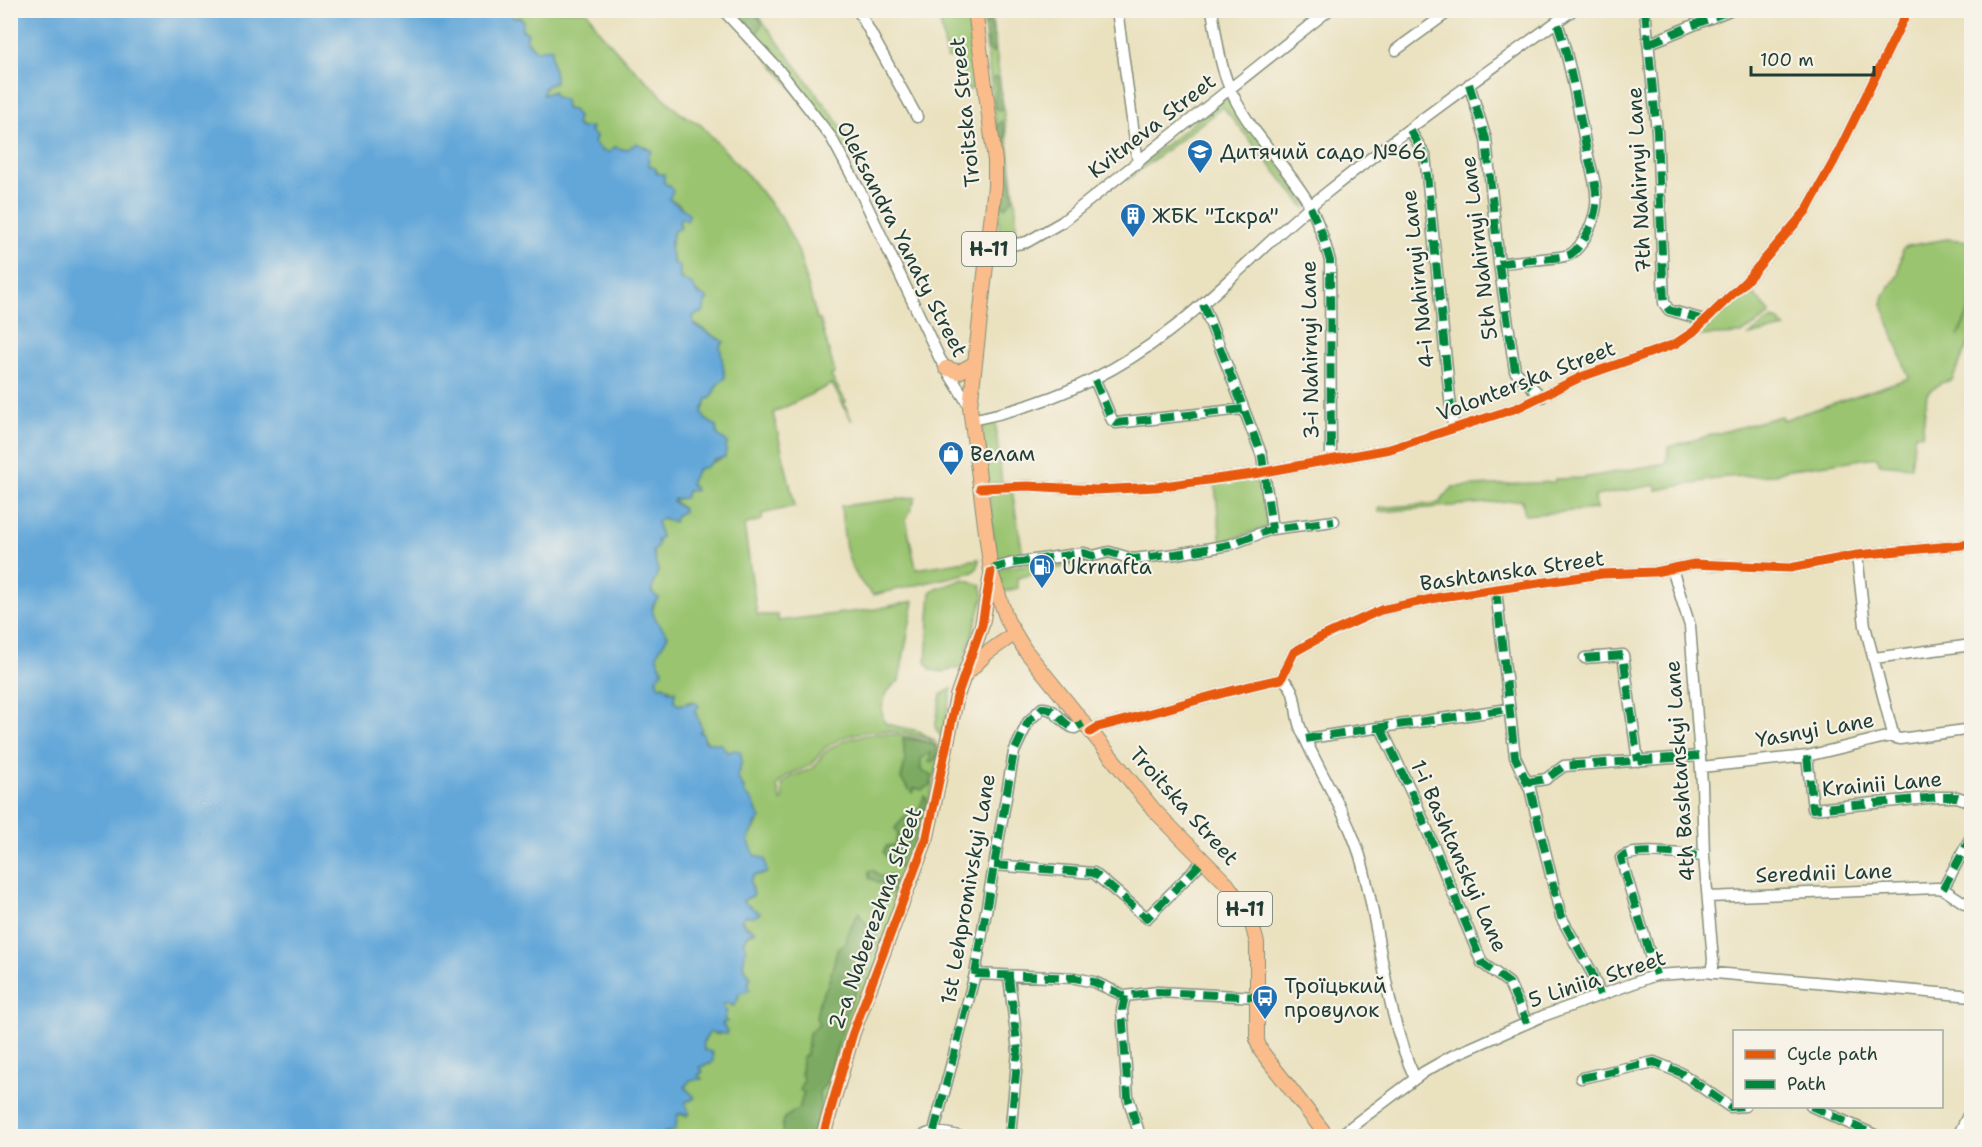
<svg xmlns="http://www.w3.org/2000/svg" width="1982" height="1147" font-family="'Shantell Sans',sans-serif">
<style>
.green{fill:#9ac470;stroke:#5c8052;stroke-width:1.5}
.forest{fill:#7baa62;stroke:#4d744b;stroke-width:1.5}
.water{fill:#64a7d9;stroke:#427286;stroke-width:1.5}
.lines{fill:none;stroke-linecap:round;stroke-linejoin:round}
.minor-casing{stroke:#848f7a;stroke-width:13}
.major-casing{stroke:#848f7a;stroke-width:16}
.minor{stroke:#fff;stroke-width:10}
.major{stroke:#f9bc8a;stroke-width:14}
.quiet{stroke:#00873e;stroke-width:8;stroke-dasharray:15 8;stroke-linecap:butt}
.cycleway-casing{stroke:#f7f3e8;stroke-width:13}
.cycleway{stroke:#e8590c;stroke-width:9}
.labels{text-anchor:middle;stroke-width:4.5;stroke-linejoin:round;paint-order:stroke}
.shield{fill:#f7f3e8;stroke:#60746a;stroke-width:1.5}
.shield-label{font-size:20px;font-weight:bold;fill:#1f3d34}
.street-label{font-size:21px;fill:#1f3d34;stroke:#f7f3e8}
.poi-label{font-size:21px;fill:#1f3d34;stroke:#f7f3e8;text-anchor:start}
</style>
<rect width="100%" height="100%" fill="#f7f3e8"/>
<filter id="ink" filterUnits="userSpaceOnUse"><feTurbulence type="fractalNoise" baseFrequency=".0167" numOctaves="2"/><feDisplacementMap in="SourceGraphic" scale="12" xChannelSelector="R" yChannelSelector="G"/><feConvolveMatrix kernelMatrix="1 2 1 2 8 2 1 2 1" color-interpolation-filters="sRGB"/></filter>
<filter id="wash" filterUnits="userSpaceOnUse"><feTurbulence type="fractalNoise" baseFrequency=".008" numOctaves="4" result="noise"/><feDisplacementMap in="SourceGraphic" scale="24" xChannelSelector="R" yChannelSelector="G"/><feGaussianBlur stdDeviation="1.35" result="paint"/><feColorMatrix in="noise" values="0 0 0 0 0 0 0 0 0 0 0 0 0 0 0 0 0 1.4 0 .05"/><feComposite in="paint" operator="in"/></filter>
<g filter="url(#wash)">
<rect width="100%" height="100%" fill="#eae1bf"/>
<path class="green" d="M509,10L587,11L600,32L624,59L680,113L701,125L750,178L781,217L798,250L817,319H820L835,373L831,376L846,402L844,404L852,421L832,384L773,413L795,506L762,514V520L744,525L757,615H778V621L876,609L914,601L899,681C885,689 877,709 886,724L919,731L936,742C901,728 856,724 824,749C819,753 817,760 812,764C800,772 786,772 777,786L781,801L783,799L782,785C790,774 804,774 814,767C819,763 820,756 825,752C858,727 901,731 937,745L940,752L922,835L815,1136H661L675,1130L678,1114L687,1116L685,1102L692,1100L685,1087L690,1080L702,1079L697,1075L702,1073L699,1067L711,1064L713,1054L704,1050L703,1042L710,1032L719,1035L725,1016L722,1005L724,1003L735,1005L738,994L748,991L750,975C739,968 739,936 755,932L741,920L745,916L757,915L742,901L754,895L750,881L754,875H763L762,858L755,856L748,841L759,820L752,801L744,794V788L737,777L742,761L740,751L728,753L721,744C698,750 698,716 694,701L678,705L674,700L675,692L663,685L659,687L656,679L663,669C649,650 662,649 668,635L659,627L652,611L656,600C649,590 652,581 658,571L653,552L661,536L657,521L660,518C670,518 677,518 683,509L673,500L682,498L689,490L695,491L690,482L698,469L725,457L727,442L717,434L716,426L705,419L702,412L707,399L711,398L717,385L725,378L720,346L724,342L693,323V316L701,313L705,302L708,301L680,277L670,250L674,230L681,228L679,220L689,216L678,203L669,199L672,189L663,183L656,169L649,166L648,156L652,151L646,148L626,150L615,147L610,152L602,151L594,143L596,136L590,132L592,128H580L576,124L578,117L573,110L566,109L565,100L555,97L554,92L543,95L545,87L555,82C556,70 549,64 552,48L536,50L526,39V32L521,28L523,20L520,17L512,18Z
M728,11H755L857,148L845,152Z
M938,11H968L975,88L968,90L959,58H947Z
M982,11H991L1016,209V241L1002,238L999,228L1000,161Z
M1228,95L1304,199L1305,208L1223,107L1127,180L1125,177Z
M1947,239L1969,241C1966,262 1974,280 1971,302C1970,313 1961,326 1958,337L1971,307V337L1952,380L1941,383L1927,394L1922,435L1915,434L1911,467L1880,464L1877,457L1785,470L1773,475L1725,477L1657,490L1656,485L1595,496L1596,509L1525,515L1522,500L1379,512V508L1439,503L1453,487L1554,482L1555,479L1583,478L1667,463L1668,447L1781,416L1783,420L1909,378L1882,304L1884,295L1898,275L1903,249L1907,246Z
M1747,286L1770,312L1769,316L1741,334L1697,336Z
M1772,319L1779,321L1785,328L1748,336Z
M995,419L1002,484H992L987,481L982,424Z
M1259,477L1262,480L1267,527L1221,543L1215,484Z
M1012,490L1024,561L997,566L989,498L994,491Z
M916,497L906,520L916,569L979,559L978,567L973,572L873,595C845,570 844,542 841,506Z
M1084,555L1091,560L1090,565L1084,562L1017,578L1018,588L1003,592L998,569Z
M964,579L981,585L984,596L962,666L944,672L931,670L926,662L931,591Z
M952,688L942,736L940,735L935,727L941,695Z"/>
<path class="forest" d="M731,11H754L762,23L758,32L753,34Z
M990,20L995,43L993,53L989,50L986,23Z
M995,77L999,79L1003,106L999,111L995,107L996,85L993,79Z
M1002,121L1006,136L1003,141L998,139L997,126Z
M1004,154L1009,160L1013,199L1005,207L1001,204L1005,176L1001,160Z
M903,738L927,742L936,747L937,757L932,762H929L931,752L921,759V770L932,776L930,785L922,790L915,788L912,793L901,779L905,762Z
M924,796L927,799C923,814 913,863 899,868L896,860L888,859L883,852L887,846L895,845L898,834L895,828L908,814L919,810Z
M873,870L880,876L893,875L895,888L892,893H888L883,884L869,878V871Z
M859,912C863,924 875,928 877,941L848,1009L827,1082L819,1092C822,1108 817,1121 811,1136H782L783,1119L799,1108L804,1093L799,1089L804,1080L801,1074L802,1058L807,1054L809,1033L819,1025L816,1017L819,1002L828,984L838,948L847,942L846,936Z"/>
<path class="water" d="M10,11H509L513,18L520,17L523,21L522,30L528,33L526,40L536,50L552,48C549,63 556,69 555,82L545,87L543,95L553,91L555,97L565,100L566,109L573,110L578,117L576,124L580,128L592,127L590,132L596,136L594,143L602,151L610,152L614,147L626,150L637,143L652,151L648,156L649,166L655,168L657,174H664V183L670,186L673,191L669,199L689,213L687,221L682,218L679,220L680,229L674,230L670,246L673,263L680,266V279L693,285C699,300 701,292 708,299L705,302L704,311L693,316L694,325L724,342L720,346L725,378L717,385L711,398L707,399L702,412L705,419L716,426L717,434L727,442L725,457L714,460L706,467L698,469L690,483L696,490L687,491L685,498L674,499L673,502L683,509V512L676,515L674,522L663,518L657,521L661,537L657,540L658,545L653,552L658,571L651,592L659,598C643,609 660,625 668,635C662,652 650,649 663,671L656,679L659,687L663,685L671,692L675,690L674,700L678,705L696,702L699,706L695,711L702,729L699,732L703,734L705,742L721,744L728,753L733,750L740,751L742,761L737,777L744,789V794C756,799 753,809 761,818L754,826L748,840L755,856L765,859L767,873L754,875L750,881L754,895L742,901L760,913L754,917L745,916L741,920L746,927L755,930L747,935L743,941L746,948L743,966L751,978L748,984L750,990L738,994L739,998L733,1006L727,1003L722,1005L727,1012L724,1018L727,1022L722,1023L727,1031L726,1034L710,1032L703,1042L704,1050L712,1052L713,1062L699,1067L703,1071L698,1075L702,1079L690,1080L685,1087L695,1098L685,1102L690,1114H678L675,1130L663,1133L661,1136H11Z"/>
</g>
<g filter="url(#ink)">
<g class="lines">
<defs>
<path id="minor" d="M723,10L778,69L831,137L860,191L940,359L970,407
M858,10L917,117
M1117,10L1138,163
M1212,10C1217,39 1220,70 1233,95C1251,133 1283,162 1305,197C1317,217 1324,239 1330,261L1331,460
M1645,10L1657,132L1664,303L1669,310L1704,320
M1650,43L1730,10
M1396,50L1451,10
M1469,84L1486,139L1499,264L1515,371L1542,397
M1410,130L1425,155L1453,428
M1971,239H1972
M989,249L1027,242L1062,222L1329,10
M1499,264C1515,260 1563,259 1571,254C1584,245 1594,221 1596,206C1598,188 1591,169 1587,152C1578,108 1571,64 1557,22
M1203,304L1262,456L1272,529
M1095,380L1112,420L1116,423L1243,409
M971,420C1043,406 1110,377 1168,332C1224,290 1270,237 1325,194C1405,130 1489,70 1573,10
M980,488L1028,486L1096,490L1156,487L1253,474L1390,449L1517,408L1581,377L1675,344L1693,332L1746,281L1806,211L1834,161L1908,10
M1857,555L1865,626L1894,738
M991,569L1013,563L1084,553L1093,556L1109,552L1133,559L1176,554L1229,545L1272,529L1334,521
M1672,569L1690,626L1702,784L1704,856L1713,960L1711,973
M1496,590L1515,757L1530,789L1561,917L1592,973L1600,995
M1585,658L1623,655L1638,761
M1874,658L1972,645
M1281,679C1298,686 1294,711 1300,727C1318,771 1346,811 1360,856C1380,925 1385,1016 1415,1078
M1381,728L1414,798L1482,963L1509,983L1527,1023
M1090,732L1098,727C1159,712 1219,692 1281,679L1294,652L1321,637L1381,610L1441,597L1602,574L1655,572L1694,564L1790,568L1857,555L1972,544
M1306,739C1373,727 1440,720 1508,709
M1807,756L1813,809L1938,797H1957L1972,802
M1701,767L1807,756L1890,736L1900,739L1972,729
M1528,782L1546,779L1564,766L1700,756
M994,865L1094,873L1147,918L1203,861
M1943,889L1972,835
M1708,897L1937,888L1943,889L1972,908
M975,974L1075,978L1094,982L1125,996L1158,992L1257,997
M1656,975L1621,858C1631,847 1687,855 1704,856
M1009,977L1018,1051L1010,1136
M1125,996L1122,1010L1128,1097L1140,1136
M1581,1078L1654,1062L1681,1073L1730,1107L1745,1106
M1811,1106L1877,1136
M934,1131L975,974L1014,752L1028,722L1042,708C1057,707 1061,725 1075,728L1083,723
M922,1136L934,1131L959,1136
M1339,1136L1424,1072L1452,1056L1543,1016L1656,975L1704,972L1972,996
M1958,1136L1972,1107"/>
<path id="major" d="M975,10L995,161V186L970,407L991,572L1007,620L1025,650L1154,810L1227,884L1250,917L1257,943V1041L1261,1051L1327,1136
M946,368L959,372L975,363
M965,675L987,653L1014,634
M823,1136L853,1033L927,837L957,696L982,625L991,574"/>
</defs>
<use href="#minor" class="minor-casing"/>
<use href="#major" class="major-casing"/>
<use href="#minor" class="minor"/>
<use href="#major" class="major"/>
<path class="quiet" d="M1645,10L1657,132L1664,303L1669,310L1704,320
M1650,43L1730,10
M1469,84L1486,139L1499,264L1515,371L1542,397
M1410,130L1425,155L1453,428
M1310,207L1321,231L1330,261L1331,460
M1499,264C1515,260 1563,259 1571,254C1584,245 1594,221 1596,206C1598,188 1591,169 1587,152C1578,108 1571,64 1557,22
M1203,304L1262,456L1272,529
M1095,380L1112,420L1116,423L1243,409
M991,569L1013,563L1084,553L1093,556L1109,552L1133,559L1176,554L1229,545L1272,529L1334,521
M1496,590L1515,757L1530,789L1561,917L1592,973L1600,995
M1585,658L1623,655L1638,761
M1381,728L1414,798L1482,963L1509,983L1527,1023
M1306,739C1373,727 1440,720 1508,709
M1807,756L1813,809L1938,797H1957L1972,802
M1528,782L1546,779L1564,766L1700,756
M994,865L1094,873L1147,918L1203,861
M1943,889L1972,835
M975,974L1075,978L1094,982L1125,996L1158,992L1257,997
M1656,975L1621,858C1631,847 1687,855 1704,856
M1009,977L1018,1051L1010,1136
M1125,996L1122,1010L1128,1097L1140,1136
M1581,1078L1654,1062L1681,1073L1730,1107L1745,1106
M1811,1106L1877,1136
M934,1131L975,974L1014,752L1028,722L1042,708C1057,707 1061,725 1075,728L1083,723"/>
<defs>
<path id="cycleway" d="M980,488L1028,486L1096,490L1156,487L1253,474L1390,449L1517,408L1581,377L1675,344L1693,332L1746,281L1806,211L1834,161L1908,10
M1090,732L1098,727C1159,712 1219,692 1281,679L1294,652L1321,637L1381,610L1441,597L1602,574L1655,572L1694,564L1790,568L1857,555L1972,544
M823,1136L853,1033L927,837L957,696L982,625L991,572"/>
</defs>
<use href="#cycleway" class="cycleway-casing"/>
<use href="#cycleway" class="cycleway"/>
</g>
</g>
<defs>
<symbol id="school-pin" viewBox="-11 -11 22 30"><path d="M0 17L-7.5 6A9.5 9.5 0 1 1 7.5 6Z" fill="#1f6fb2" stroke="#f7f3e8"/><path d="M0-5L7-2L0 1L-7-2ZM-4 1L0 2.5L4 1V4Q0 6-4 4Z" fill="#fff"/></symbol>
<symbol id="building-pin" viewBox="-11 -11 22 30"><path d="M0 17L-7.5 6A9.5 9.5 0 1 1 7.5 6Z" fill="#1f6fb2" stroke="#f7f3e8"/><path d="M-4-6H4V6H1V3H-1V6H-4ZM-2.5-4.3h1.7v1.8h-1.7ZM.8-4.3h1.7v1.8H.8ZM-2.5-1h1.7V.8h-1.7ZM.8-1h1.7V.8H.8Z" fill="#fff"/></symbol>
<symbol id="shop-pin" viewBox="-11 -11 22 30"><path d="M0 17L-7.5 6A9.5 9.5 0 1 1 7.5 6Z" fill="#1f6fb2" stroke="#f7f3e8"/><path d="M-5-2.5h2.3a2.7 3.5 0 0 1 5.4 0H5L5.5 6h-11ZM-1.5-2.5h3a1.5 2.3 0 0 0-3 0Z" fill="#fff"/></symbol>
<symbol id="fuel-pin" viewBox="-11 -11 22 30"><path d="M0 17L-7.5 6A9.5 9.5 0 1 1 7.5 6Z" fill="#1f6fb2" stroke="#f7f3e8"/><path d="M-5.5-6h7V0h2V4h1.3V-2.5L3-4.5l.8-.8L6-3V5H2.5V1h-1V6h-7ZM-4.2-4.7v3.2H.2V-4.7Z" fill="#fff"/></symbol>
<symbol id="bus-pin" viewBox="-11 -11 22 30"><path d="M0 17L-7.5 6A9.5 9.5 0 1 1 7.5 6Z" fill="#1f6fb2" stroke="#f7f3e8"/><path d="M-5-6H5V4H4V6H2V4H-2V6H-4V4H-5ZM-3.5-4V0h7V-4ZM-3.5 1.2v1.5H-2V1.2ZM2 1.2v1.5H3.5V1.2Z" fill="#fff"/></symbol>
</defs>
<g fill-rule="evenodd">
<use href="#school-pin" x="1185" y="137" width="30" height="40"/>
<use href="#building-pin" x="1118" y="201" width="30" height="40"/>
<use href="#shop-pin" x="936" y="439" width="30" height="40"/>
<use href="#fuel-pin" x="1027" y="552" width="30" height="40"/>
<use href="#bus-pin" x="1250" y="983" width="30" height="40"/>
</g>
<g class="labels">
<g class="shield">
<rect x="962" y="232" width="54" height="34" rx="4.5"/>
<rect x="1218" y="892" width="54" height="34" rx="4.5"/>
</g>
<g class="shield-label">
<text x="989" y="256">Н-11</text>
<text x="1245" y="916">Н-11</text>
</g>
<g class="street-label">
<text transform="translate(965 112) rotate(-96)" y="7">Troitska Street</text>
<text transform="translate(1152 126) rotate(-38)" y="7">Kvitneva Street</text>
<text transform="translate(1639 180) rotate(-93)" y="7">7th Nahirnyi Lane</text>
<text transform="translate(902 239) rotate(63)" y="7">Oleksandra Yanaty Street</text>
<text transform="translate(1479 248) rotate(-97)" y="7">5th Nahirnyi Lane</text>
<text transform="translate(1418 279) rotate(-96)" y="7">4-i Nahirnyi Lane</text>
<text transform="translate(1310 350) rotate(-91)" y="7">3-i Nahirnyi Lane</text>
<text transform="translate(1526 381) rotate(-21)" y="7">Volonterska Street</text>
<text transform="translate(1512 571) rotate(-8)" y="7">Bashtanska Street</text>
<text transform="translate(1815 730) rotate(-10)" y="7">Yasnyi Lane</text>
<text transform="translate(1680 771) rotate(-94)" y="7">4th Bashtanskyi Lane</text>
<text transform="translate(1882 784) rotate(-5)" y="7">Krainii Lane</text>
<text transform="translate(1184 806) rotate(48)" y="7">Troitska Street</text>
<text transform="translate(1459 856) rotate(66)" y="7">1-i Bashtanskyi Lane</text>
<text transform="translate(1824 873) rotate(-2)" y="7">Serednii Lane</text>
<text transform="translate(968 889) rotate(-80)" y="7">1st Lehpromivskyi Lane</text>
<text transform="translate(875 918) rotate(-70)" y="7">2-a Naberezhna Street</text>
<text transform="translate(1597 979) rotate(-18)" y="7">5 Liniia Street</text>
</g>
<g class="poi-label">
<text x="1220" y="159">Дитячий садо №66</text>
<text x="1152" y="223">ЖБК "Іскра"</text>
<text x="970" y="461">Велам</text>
<text x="1062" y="574">Ukrnafta</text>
<text x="1284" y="993">Троїцький<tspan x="1284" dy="24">провулок</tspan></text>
</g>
</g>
<rect width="1982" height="1147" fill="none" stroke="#f7f3e8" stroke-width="36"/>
<rect x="1733" y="1030" width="210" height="78" fill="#f7f3e8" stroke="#a1aaa0" stroke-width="1.5"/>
<rect x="1745" y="1050" width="30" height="9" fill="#e8590c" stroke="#a1aaa0" stroke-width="1.5"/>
<text x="1787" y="1060" font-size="18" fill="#1f3d34">Cycle path</text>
<rect x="1745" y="1080" width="30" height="9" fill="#00873e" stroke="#a1aaa0" stroke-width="1.5"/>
<text x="1787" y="1090" font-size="18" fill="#1f3d34">Path</text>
<path d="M1751 66v9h123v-9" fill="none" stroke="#1f3d34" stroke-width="3"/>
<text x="1760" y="66" font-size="18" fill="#1f3d34" stroke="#f7f3e8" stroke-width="4.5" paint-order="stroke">100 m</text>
</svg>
